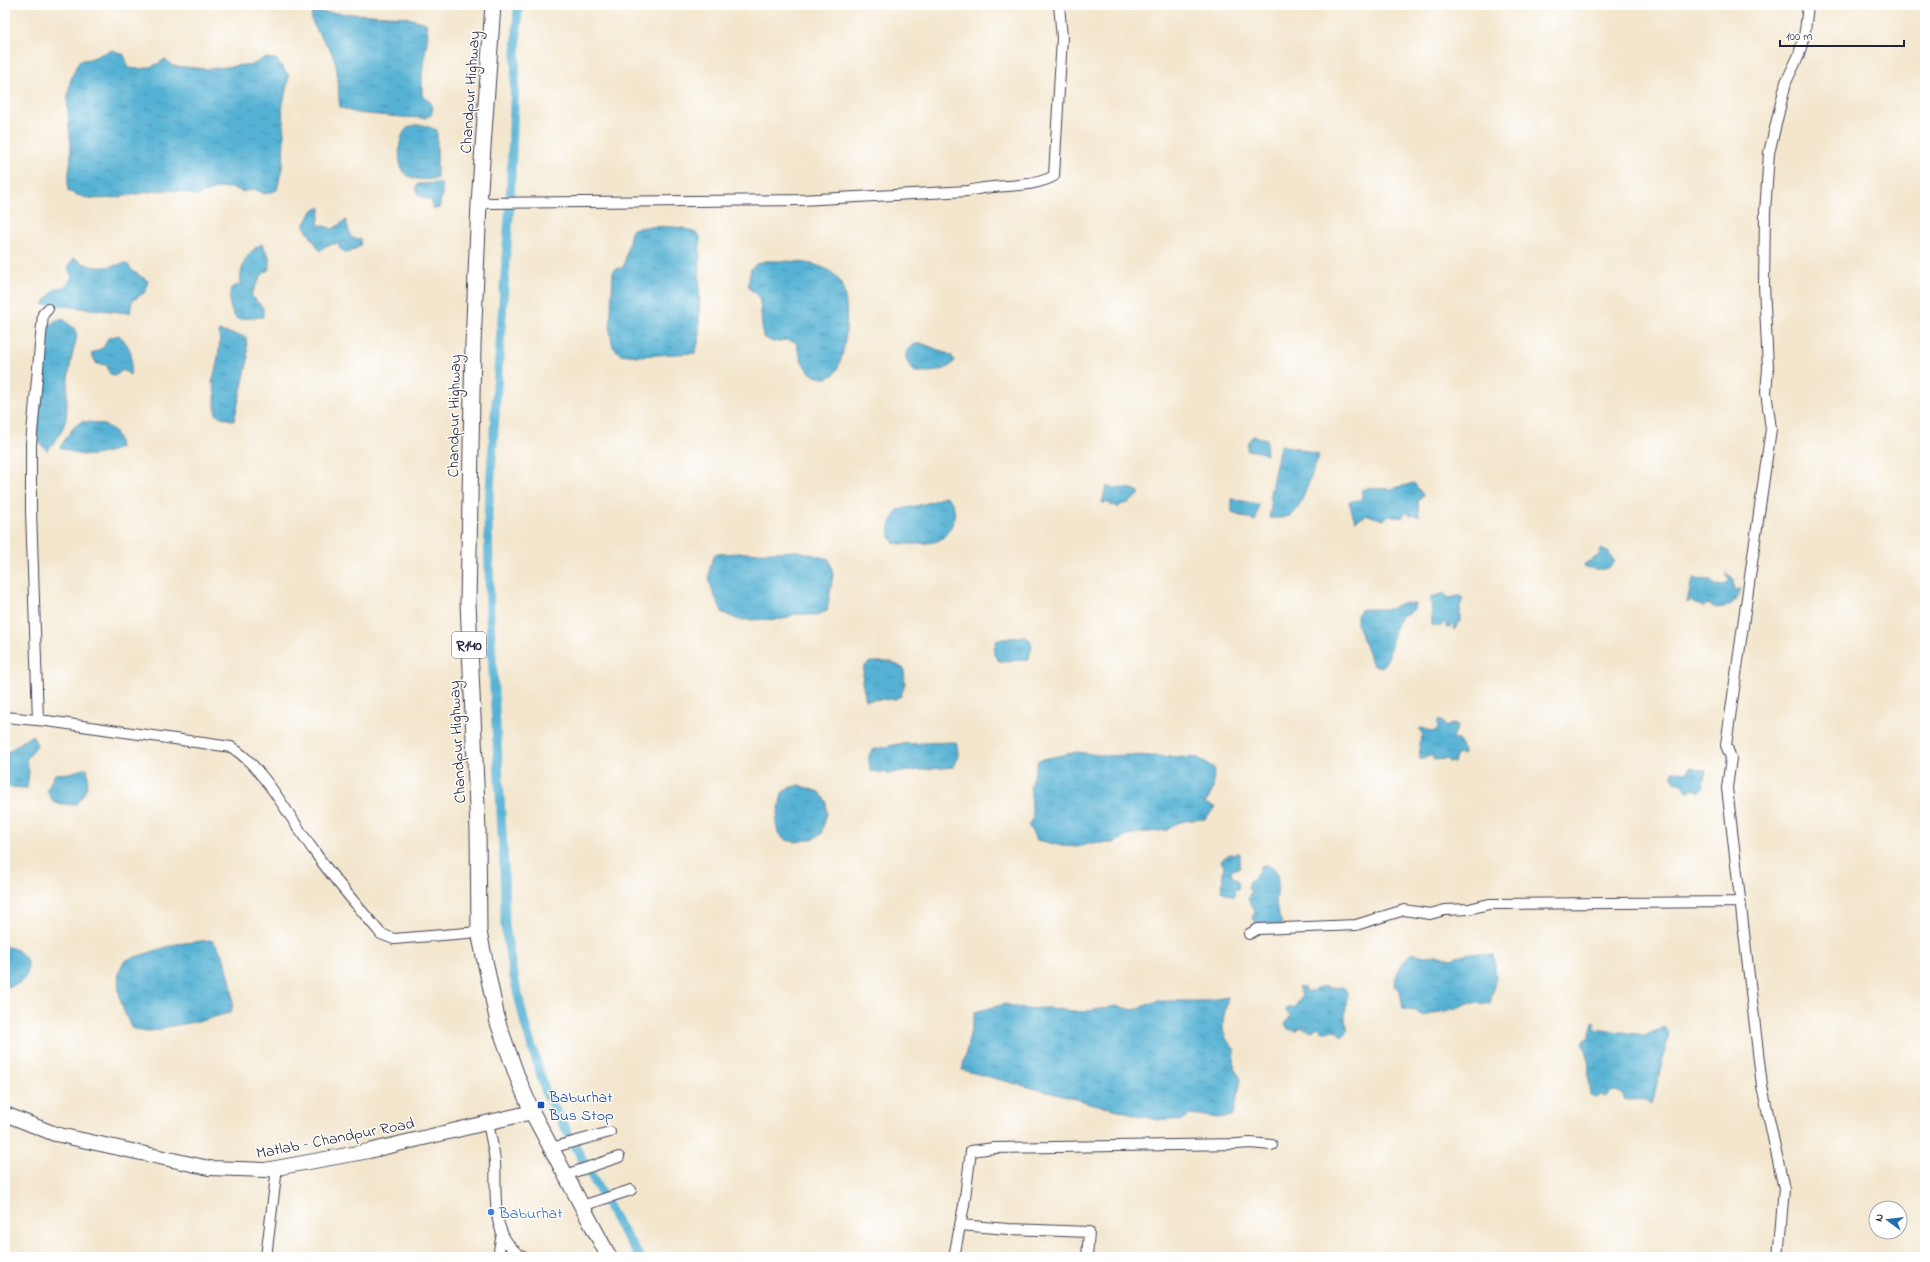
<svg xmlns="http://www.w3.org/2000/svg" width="1930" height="1262" font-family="'Indie Flower',sans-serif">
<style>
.water{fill:url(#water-ripples);stroke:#3c6a88}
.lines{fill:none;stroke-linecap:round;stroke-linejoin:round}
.canal{stroke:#56b2d4;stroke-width:9}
.minor-casing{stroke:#413f51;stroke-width:12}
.secondary-casing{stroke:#413f51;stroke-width:16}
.primary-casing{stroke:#413f51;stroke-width:17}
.minor{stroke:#fff;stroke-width:10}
.secondary{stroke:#fff;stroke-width:14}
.primary{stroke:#fff;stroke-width:15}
.transit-dot{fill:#1a4fb4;stroke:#fff;stroke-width:1.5}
.shop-dot{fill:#3f7fe0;stroke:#fff;stroke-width:1.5}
.labels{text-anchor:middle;stroke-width:3;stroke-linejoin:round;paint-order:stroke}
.shield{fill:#fff;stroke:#646476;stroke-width:1}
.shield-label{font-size:15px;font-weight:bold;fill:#22223b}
.street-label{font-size:16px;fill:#22223b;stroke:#fff}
.transit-label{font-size:16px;fill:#164399;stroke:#fff;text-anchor:start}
.shop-label{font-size:16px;fill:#366cbe;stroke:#fff;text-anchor:start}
</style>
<defs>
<pattern id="water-ripples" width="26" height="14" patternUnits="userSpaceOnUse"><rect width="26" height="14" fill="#56b2d4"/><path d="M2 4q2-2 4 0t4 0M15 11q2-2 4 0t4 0" fill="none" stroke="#4790ad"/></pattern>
</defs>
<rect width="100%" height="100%" fill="#fff"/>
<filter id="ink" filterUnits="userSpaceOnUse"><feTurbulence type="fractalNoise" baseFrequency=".025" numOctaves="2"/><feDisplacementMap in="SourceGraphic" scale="8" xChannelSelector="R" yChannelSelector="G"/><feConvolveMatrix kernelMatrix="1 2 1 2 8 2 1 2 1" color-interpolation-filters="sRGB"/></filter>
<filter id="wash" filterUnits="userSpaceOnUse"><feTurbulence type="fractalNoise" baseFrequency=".012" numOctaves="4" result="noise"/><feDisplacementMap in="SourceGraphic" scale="16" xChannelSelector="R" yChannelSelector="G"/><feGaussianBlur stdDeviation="0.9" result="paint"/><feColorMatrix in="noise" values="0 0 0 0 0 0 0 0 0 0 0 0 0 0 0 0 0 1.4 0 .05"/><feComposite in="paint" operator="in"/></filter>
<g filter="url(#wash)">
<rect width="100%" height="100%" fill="#f3e6cd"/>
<path class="water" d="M319,12L405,17L426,23L428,34L422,74V96C430,101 435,104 431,115L425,118L401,117L356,113L340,107C337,89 340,68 331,51C326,42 308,23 312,14Z
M113,50L124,55L129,68C145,70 152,68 165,59L173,66L207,69L254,64L264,58L276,59L289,76L282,109L284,135L283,163L277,190L265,194L254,189L242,192C228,183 211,190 196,196C151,177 111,214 68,191C67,178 71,165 71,151C70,117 60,92 80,60C92,61 100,53 113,50Z
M415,125H423L437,130V178C427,180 417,181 407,175C397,168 398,144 403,134C405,128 410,127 415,125Z
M439,183L442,185V196L439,208L435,209L432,207V201L418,195L416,187L418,184Z
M321,207L318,224L333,229L346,220L351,238L361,239L360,246L347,253L340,249L338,243L325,246L320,251L304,226L312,211Z
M645,227C664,227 684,224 700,236L699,340L695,353L638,356L620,354L613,347L610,332L613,272L615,269L622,268L624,265L631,232L633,229Z
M262,244L269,256V269L261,276L251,295L263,308V317L237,319C228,308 229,302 231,288L240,284C241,266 246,252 262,244Z
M74,258C93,271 105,268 126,263L134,272L148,281L145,292L132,301L130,313L43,304L55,289L66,286L72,277L68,267Z
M766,261C788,261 817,260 835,275C853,291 847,350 837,370C836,374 831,376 828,378C806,380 800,358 796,342L786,340L773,342L763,337L760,300L757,294L751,290L748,284L751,269L756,264Z
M60,319L64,320L76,330L77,336C73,351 70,365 68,379C64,416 74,419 47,451L38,442L36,413L46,329L53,322Z
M219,331L246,337L248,360L234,421L216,415C214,403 217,392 212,382C217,365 221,348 219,331Z
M119,335C133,349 133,356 130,375L123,370L115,376L109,373L107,365L97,364L91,354L104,347L108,338Z
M921,343L951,355L955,361C945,373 930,372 915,372C903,361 901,346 921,343Z
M82,421C102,424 118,424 120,448C94,457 85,459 60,447L74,427Z
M1253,436L1267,439L1266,455L1261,452L1247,450L1248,442Z
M1280,445L1297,448L1319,455C1314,467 1302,506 1294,513C1287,519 1277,518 1269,518L1271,510L1270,494Z
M1414,483L1423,495L1418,501L1419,516L1410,515L1406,512L1402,518L1388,516L1384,520L1368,515L1355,521L1349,502L1362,499V490L1368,488L1391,489Z
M1106,487L1132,489L1139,492V495L1128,503L1120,505L1118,508L1113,505L1111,506L1110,503H1102Z
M945,496C962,505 954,534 937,541C929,544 903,545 894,543C885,532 891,521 898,510L932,502Z
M1232,499L1259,504L1256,519L1255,521L1232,513Z
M1601,549L1608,552L1615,562C1606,573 1595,569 1585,567L1584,564L1598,556Z
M798,551L829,559L833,574L827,611L816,615L795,614L783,619L739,620L723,613C712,589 703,580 715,554Z
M1726,572L1733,578L1734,592L1741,589L1739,596L1730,606L1716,608L1708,604L1703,607L1691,600L1687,603L1691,583L1694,579L1711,580L1714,585C1720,586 1725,585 1730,580Z
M1442,594H1445L1449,598L1459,596L1463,598L1460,606V620L1456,629H1454L1455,626L1453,625L1450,628H1446L1447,624L1445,622L1441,626H1432L1431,597Z
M1402,603L1415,604L1414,609C1410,613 1402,614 1399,620C1389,635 1395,652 1382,667L1373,665L1357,625V615L1362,609H1390Z
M1024,636L1030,640L1032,647L1028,660L999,661C991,654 994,648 997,640Z
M870,662H892L904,669L905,683L901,696L895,699L866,700L862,682L864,667Z
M1438,720L1442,721L1446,727L1452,724L1458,725L1453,739L1459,740L1464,752L1463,755L1457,754L1454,763L1449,762L1446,759L1434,760V755L1420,759L1419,743L1423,735L1419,729L1422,728L1433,732L1438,728Z
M32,735L37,745L26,760L29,771L27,788L5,787V754Z
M953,742L956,743C959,750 959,761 953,767L889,773L871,771C869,764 867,756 872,750L898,744Z
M1077,752L1105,756L1129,755L1198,758L1214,768L1213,790L1205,803L1216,807L1205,819C1191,820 1177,820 1167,830L1131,834L1113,843H1092L1078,847L1062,846L1037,840L1028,825L1033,818L1030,786L1038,760Z
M1690,767L1706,771L1703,784L1705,786L1699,792L1693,788L1690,791H1687L1683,784L1675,782L1672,778L1673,771L1688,772Z
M87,768C90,783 86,794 75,805L54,803L47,790L55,774L70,773Z
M799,785L819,792L826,801L827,813L821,834L815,838L797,842L786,840L778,833L776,823L782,793L788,788Z
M1238,852L1240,854V868L1231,870L1232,876L1239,881L1238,889H1234L1236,895L1234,897L1221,891C1223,883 1222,876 1224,867L1221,861L1229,854L1235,855Z
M1265,865L1275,869C1282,883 1274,896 1277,910C1278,916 1281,919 1282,925H1255L1256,922L1252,917L1255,913L1248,899L1251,890L1248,889L1249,882L1254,879L1261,866Z
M210,940C225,945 237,998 231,1012L205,1020L166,1027L158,1030L148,1031L133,1029C122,1014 110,974 126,960L176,944Z
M5,947C33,948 38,985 5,987Z
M1411,953L1425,956L1437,955L1452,959L1467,953L1494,955L1496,977L1490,1004L1468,1003L1457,1008L1423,1016L1415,1011L1403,1009L1400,990L1394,986C1396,972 1402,963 1411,953Z
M1325,986L1329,988L1343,987L1347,992L1345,1020L1348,1030L1342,1037L1336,1030L1323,1031L1318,1027L1312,1031L1299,1027L1296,1031L1288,1029L1285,1024L1291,1015L1286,1012L1287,1008H1295L1302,995L1298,987H1304L1307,993Z
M1228,997C1224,1021 1216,1030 1235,1050L1234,1067L1241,1079L1233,1116L1218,1118L1192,1114L1180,1121L1168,1119L1157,1120L962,1070L975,1012L1005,1004L1024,1009L1047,1008L1083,1012L1115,1006L1134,1010L1157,1001H1205Z
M1593,1021L1595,1022V1029L1646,1035L1665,1027L1669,1034L1652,1104C1643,1096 1634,1102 1624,1099V1095L1617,1091H1611L1605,1096L1601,1094L1597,1097L1590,1095C1587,1079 1592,1058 1583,1045L1585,1039L1589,1037Z"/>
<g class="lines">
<path class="canal" d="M518,5L510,202L488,516L490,619L504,867L505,925L512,969L525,1024L546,1093L618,1224L640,1257"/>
</g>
</g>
<g filter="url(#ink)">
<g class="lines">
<defs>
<path id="minor" d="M479,203L801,200L968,191C996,183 1028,190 1054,176L1062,38L1059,5
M5,717L47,721L231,747C263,766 291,820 314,851C334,880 359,907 381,934L394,939L479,932
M38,720L31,510V444L43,314L48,309
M1249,934L1258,929L1356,925L1404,910L1430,914L1445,910L1469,909L1489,904L1740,902
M488,1122C490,1135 494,1149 495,1162C497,1195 489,1237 523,1257
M551,1148L610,1132
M565,1175L619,1157
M582,1206L631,1190
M960,1225L1008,1229L1089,1232L1087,1257
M266,1257L277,1168
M498,1257L502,1233
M954,1257L964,1205L971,1151L994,1148L1237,1144L1250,1143L1272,1145
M1778,1257L1784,1189L1762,1086L1727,788L1731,758L1726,745L1771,429L1766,392L1768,368L1764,285L1765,212L1769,153L1786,82L1799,55L1805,31L1808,5"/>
<path id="secondary" d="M5,1114L55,1134L209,1168L265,1170L369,1151L532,1112"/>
<path id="primary" d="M493,5L479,203L473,345L468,602L478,830L479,932L498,1023L517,1076L532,1112L609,1257"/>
</defs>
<use href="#minor" class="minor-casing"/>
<use href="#secondary" class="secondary-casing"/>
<use href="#primary" class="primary-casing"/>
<use href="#minor" class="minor"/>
<use href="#secondary" class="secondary"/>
<use href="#primary" class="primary"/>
</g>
</g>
<rect class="transit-dot" x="537" y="1101" width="8" height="8" rx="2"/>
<circle class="shop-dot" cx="491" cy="1212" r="4"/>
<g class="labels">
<rect class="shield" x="452" y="632" width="34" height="26" rx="3"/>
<g class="shield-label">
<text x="469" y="650">R140</text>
</g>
<g class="street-label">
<text transform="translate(469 92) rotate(-86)" y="6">Chandpur Highway</text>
<text transform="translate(453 416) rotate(-89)" y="6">Chandpur Highway</text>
<text transform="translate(456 742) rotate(-93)" y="6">Chandpur Highway</text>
<text transform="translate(335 1137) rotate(-11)" y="6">Matlab - Chandpur Road</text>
</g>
<g class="transit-label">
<text x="549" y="1102">Baburhat<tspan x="549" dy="18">Bus Stop</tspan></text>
</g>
<g class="shop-label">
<text x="499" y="1218">Baburhat</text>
</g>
</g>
<rect width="1930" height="1262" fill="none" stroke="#fff" stroke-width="20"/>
<g transform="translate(1888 1220) rotate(285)"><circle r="19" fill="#ffffff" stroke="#a7a7b1"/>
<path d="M0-3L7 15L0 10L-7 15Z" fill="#1f6fb2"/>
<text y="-6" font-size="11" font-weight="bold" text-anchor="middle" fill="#22223b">N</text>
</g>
<path d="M1780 40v6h124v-6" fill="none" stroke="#22223b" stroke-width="2"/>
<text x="1786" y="40" font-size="12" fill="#22223b" stroke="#ffffff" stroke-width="3" paint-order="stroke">100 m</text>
</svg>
